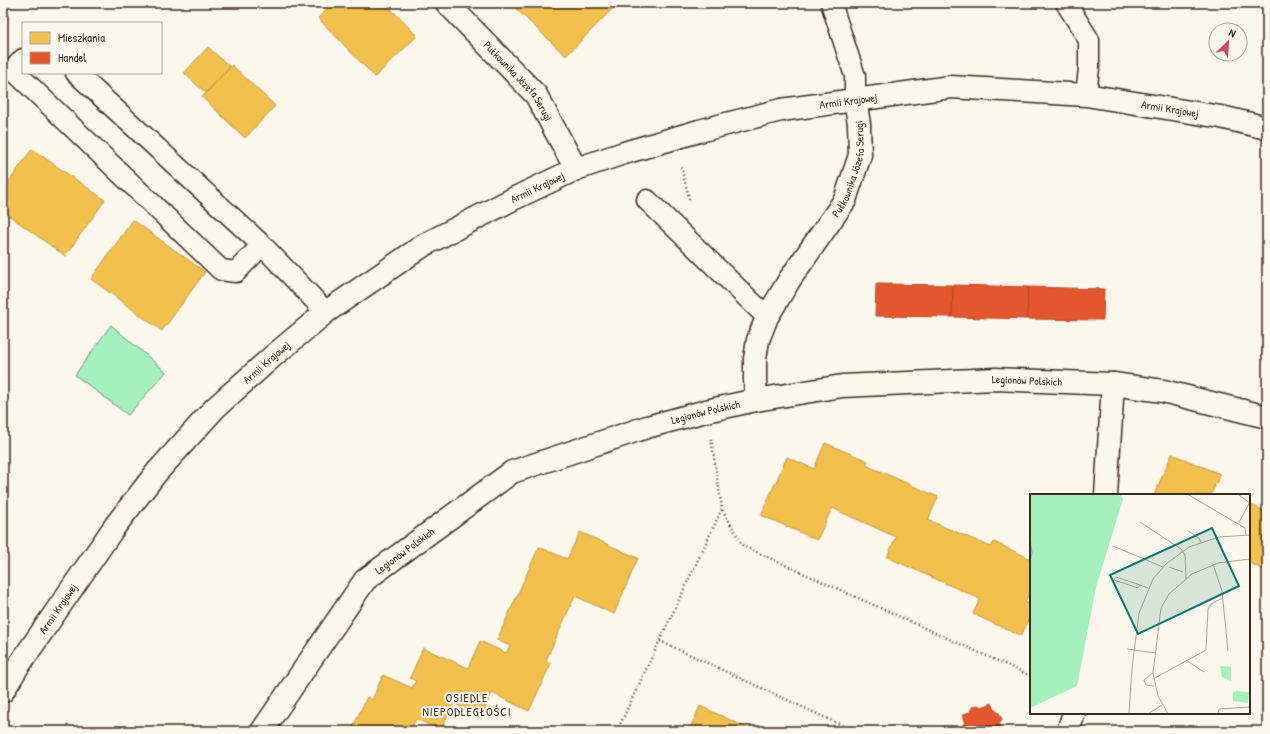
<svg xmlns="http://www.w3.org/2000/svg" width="1270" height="734" font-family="'Patrick Hand',sans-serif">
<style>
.green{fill:#a6f0bf;stroke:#708d6e}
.homes{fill:#f2c14e;stroke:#bb9440}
.shops{fill:#e4572e;stroke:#b14a29}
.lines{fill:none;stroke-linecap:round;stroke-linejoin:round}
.lane-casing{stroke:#3b2a1e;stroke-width:23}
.street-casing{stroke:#3b2a1e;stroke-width:25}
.secondary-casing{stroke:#3b2a1e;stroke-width:25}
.path{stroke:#3b2a1e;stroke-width:2.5;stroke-dasharray:1 3;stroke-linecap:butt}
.lane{stroke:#fbf7ec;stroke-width:20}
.street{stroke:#fbf7ec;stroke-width:22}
.secondary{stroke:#fbf7ec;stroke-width:22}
.labels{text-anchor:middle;stroke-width:4;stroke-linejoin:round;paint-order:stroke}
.street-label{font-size:11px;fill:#3b2a1e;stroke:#fbf7ec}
.neighbourhood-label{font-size:12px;letter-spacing:1px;fill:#3b2a1e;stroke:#fbf7ec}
.inset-road{fill:none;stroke:#aea59a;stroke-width:1}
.view{fill:#0f766e;fill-opacity:0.15;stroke:#0f766e;stroke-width:2}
.inset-edge{fill:none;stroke:#3b2a1e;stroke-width:2}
</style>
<rect width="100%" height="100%" fill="#fbf7ec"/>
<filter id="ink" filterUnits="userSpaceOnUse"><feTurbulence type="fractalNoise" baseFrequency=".025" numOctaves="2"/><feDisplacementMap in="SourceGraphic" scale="8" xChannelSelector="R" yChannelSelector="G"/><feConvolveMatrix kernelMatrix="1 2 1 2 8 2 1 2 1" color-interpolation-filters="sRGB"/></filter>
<g filter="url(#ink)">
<path class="green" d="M111,325L166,372L128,415L75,375Z"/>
<path class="homes" d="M333,3H385L417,36L375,77L318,18Z
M510,3H618L566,56Z
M208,47L230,67L206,93L184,73Z
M232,65L275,106L245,138L202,97Z
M32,149L105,200L65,256L3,211V190Z
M133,220L205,272L162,331L91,279Z
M825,443L868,461L866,465L938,497L928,520L991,547L994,542L1031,559V588L1025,602L1031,605V614L1021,636L973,614L980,599L887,557L896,537L832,508L817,540L761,515L787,457L814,469Z
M1172,454L1220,474L1211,495H1154Z
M1249,504L1267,512V571L1249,563Z
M580,532L638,558L614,614L575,596L546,660L551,663L529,711L492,693L481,716L453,703L441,730L416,719L410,731H351L367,697L372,700L383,675L412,688L416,681L410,678L423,648L468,668L480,641L506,653L510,646L497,640L539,547L567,559Z
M700,706L754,731H689Z"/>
<path class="shops" d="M876,284L953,285L952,317L875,316Z
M953,285L1028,287L1027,319L952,317Z
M1028,287L1104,289L1103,320L1027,319Z
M992,703L995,710L999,713L1002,719L999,724L1001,730L965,731L963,725L965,721L963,714L970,712L972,707L978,705L982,707Z"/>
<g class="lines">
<defs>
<path id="lane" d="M831,3L855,76V99
M1066,3L1089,40V68L1086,95
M23,59L13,70L221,270L236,272L262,245
M76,73L262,245L326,312
M647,200L767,317"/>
<g id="street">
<path id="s1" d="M447,3L536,95L576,169"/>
<path id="s2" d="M756,400L755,380V359L758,340L767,317L790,279L845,200L860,155L859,124L855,99"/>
<path d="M1106,495L1113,384"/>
<path id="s3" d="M262,731L365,580L512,472L647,427L706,411L756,400L842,386L996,379L1113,384L1163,391L1267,417"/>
<path d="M1068,731L1074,713"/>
</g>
<g id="secondary">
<path id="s4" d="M3,691L17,668L115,526L157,472L215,408L272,357L326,312L424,245L513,199L576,169L624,153L699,131L781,110L951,87L1086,95L1221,117L1267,128"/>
</g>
</defs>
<use href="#lane" class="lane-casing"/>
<use href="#street" class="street-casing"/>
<use href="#secondary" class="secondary-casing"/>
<path class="path" d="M681,167L690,202
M711,439L722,509L743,546L1031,676
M660,641L854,731
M617,731L722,509"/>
<use href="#lane" class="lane"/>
<use href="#street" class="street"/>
<use href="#secondary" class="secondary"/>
</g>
</g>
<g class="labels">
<g class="street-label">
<text dy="4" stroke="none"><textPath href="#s1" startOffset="106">Pułkownika Józefa Serugi</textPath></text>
<text dy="4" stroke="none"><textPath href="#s4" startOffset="1071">Armii Krajowej</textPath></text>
<text dy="4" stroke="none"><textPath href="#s4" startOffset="1395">Armii Krajowej</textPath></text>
<text dy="4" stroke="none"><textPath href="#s2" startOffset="257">Pułkownika Józefa Serugi</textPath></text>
<text dy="4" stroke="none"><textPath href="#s4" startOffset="747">Armii Krajowej</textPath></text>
<text dy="4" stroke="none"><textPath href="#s4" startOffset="423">Armii Krajowej</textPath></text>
<text dy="4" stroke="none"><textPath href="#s3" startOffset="892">Legionów Polskich</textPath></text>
<text dy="4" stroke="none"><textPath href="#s3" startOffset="568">Legionów Polskich</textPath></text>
<text dy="4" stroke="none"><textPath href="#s3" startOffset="232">Legionów Polskich</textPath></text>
<text dy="4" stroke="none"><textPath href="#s4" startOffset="99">Armii Krajowej</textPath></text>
</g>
<g class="neighbourhood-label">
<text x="467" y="702">OSIEDLE<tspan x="467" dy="14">NIEPODLEGŁOŚCI</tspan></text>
</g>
</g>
<g transform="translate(1030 494)">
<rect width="220" height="220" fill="#fbf7ec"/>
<path d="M0,0H90L93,5L66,93L47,192L0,214ZM190,172L201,173V187L192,183ZM206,197L219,198L218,209L203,207V199Z" fill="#a6f0bf"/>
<path class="inset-road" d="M157,0L215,34L216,41M209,1L220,9M110,28L151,55L155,61L156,85M208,30L220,8M158,37L169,44L171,48M0,44L2,59L0,68M83,52L133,73M183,70L192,97L198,157M139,73L153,78M110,91L108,94L84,86L86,83L110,91L118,94M97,155L125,159M156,166L174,178M123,179L114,186L116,191L124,192M123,185L176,156L178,115L182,109L193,104M99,220L102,174L109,119L123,85L136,70L159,53L189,43L220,41M118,220L132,211M138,220L128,202L123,179L131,114L139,100L162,80L188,69L220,65M188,220L189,215L220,213"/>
<path class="view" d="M182,34L209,92L108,140L80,81Z"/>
<rect width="220" height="220" class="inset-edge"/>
</g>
<rect width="1270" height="734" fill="none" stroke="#fbf7ec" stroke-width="16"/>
<rect x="8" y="8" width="1254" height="718" fill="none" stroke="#3b2a1e" stroke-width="1.5" filter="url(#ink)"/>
<rect x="22" y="22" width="140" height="52" fill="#fbf7ec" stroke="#aea59a"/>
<rect x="30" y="32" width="20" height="12" fill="#f2c14e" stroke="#aea59a"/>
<text x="58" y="42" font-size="12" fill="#3b2a1e">Mieszkania</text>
<rect x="30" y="52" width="20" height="12" fill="#e4572e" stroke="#aea59a"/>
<text x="58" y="62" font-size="12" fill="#3b2a1e">Handel</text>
<g transform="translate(1228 42) rotate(25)"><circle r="19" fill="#fbf7ec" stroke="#aea59a"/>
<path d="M0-3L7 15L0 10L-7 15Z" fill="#d1495b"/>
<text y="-6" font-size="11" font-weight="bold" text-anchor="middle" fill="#3b2a1e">N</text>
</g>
</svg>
